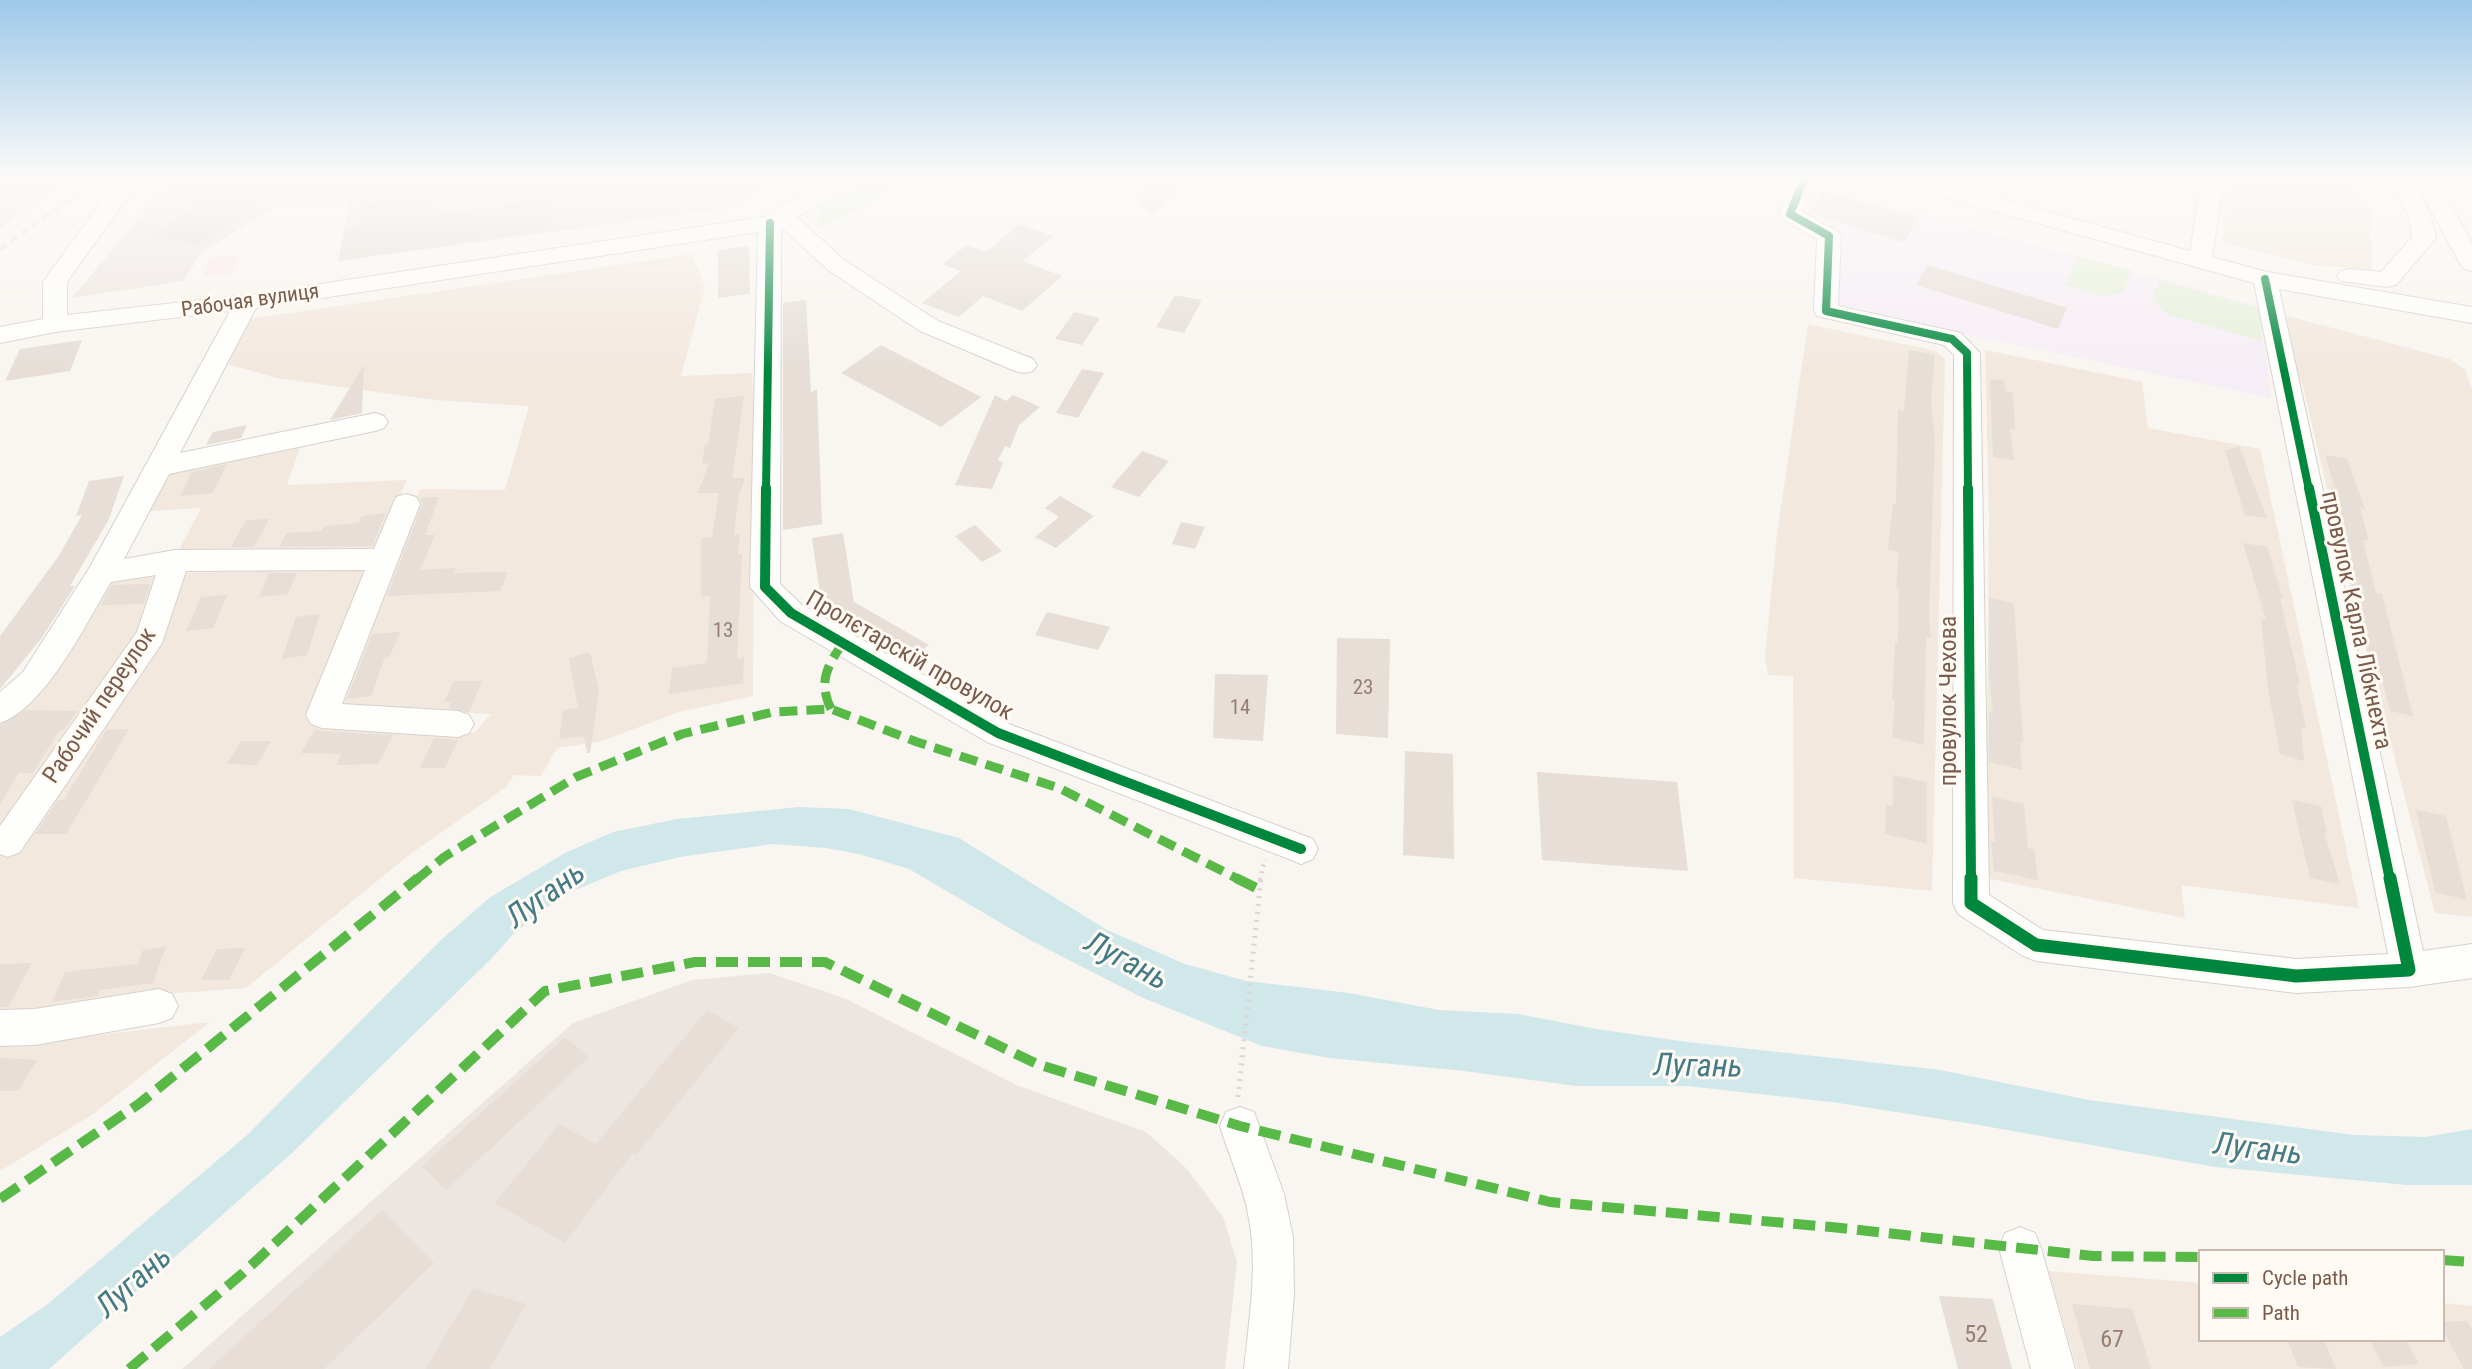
<svg xmlns="http://www.w3.org/2000/svg" width="2472" height="1369" font-family="'Roboto Condensed',sans-serif">
<style>
.residential{fill:#f2e8de}
.industrial{fill:#ede5e0}
.education{fill:#f6eef6}
.medical{fill:#fae9e9}
.green{fill:#e7f0db}
.water{fill:#d0e8ea}
.building{fill:#e6ded7}
.lines{fill:none;stroke-linecap:round;stroke-linejoin:round}
.minor-casing{stroke:#d7d1cb;stroke-width:2}
.path-far1{stroke:#dcd5d0;stroke-width:4.5;stroke-dasharray:2 5;stroke-linecap:butt}
.path{stroke:#dcd5d0;stroke-width:5;stroke-dasharray:2 6;stroke-linecap:butt}
.minor{fill:#fefefd;fill-rule:evenodd}
.rail{stroke:#e6e3e7;stroke-width:4.5;stroke-dasharray:8 5;stroke-linecap:butt}
.quiet-far1{stroke:#58b947;stroke-width:9;stroke-dasharray:18 9;stroke-linecap:butt}
.quiet{stroke:#58b947;stroke-width:10;stroke-dasharray:22 10;stroke-linecap:butt}
.cycleway-far2-casing{stroke:#fffaf3;stroke-width:11}
.cycleway-far1-casing{stroke:#fffaf3;stroke-width:15}
.cycleway-casing{stroke:#fffaf3;stroke-width:18}
.cycleway-far2{stroke:#00873e;stroke-width:8}
.cycleway-far1{stroke:#00873e;stroke-width:10}
.cycleway{stroke:#00873e;stroke-width:13}
.labels{text-anchor:middle;stroke-width:6;stroke-linejoin:round;paint-order:stroke}
.far-street-label{font-size:21px;fill:#7a5c4d;stroke:#fffaf3}
.number-label{font-size:21px;fill:#977e72}
.street-label{font-size:24px;fill:#7a5c4d;stroke:#fffaf3}
.near-number-label{font-size:24px;fill:#977e72}
.near-water-label{font-size:32px;font-style:italic;fill:#437c86;stroke:#fffaf3}
</style>
<rect width="100%" height="100%" fill="#f9f5f0"/>
<path class="residential" d="M2228,179H2355L2356,185L2370,207L2372,270L2313,265L2222,243Z
M692,254L705,287L681,376L752,373L754,427L753,696L679,712L602,741L557,748L541,776L514,775L506,787L409,855L246,988L178,993L38,1012L0,1014V850L184,573L365,568L349,620L308,723L474,733L491,714L339,707L420,489L505,490L529,406L435,400L276,378L228,364L249,319Z
M2280,314L2450,359L2465,370L2472,389V917L2435,913L2348,578L2303,386L2290,356Z
M1808,324L1936,351L1945,359L1932,891L1794,878L1793,676L1768,675L1765,656L1777,534Z
M1985,350L2142,382L2148,428L2260,449L2359,908L2181,885L2185,918L1986,878L1989,514Z
M300,447L287,485L407,480L377,550L178,552L201,508L149,511L170,469Z
M160,574L147,624L0,840V720L108,579Z
M210,1022L93,1114L0,1171V1046Z
M2048,1271L2201,1283V1339H2442V1303L2472,1306V1369H2077Z"/>
<path class="industrial" d="M0,179H70L0,228Z
M171,179H780L731,208L338,261L350,200L273,208L203,251L183,281L72,298Z
M769,973L844,998L1019,1086L1146,1132L1187,1169L1223,1217L1237,1262L1225,1369H182L573,1023L692,980Z"/>
<path class="education" d="M1794,179L2261,307L2271,398L1811,302L1819,240L1777,214V207Z"/>
<path class="medical" d="M240,256L234,274L202,276L210,257Z"/>
<path class="green" d="M871,179H919L818,229L819,207Z
M2078,256L2132,271L2122,293L2102,296L2064,285Z
M2160,280L2260,308L2262,341L2166,314L2152,298Z"/>
<path class="water" d="M799,807L849,809L959,838L1107,930L1185,964L1246,981L1349,993L1439,1010L1518,1014L1596,1029L1687,1042L1940,1070L2089,1100L2354,1135L2426,1137L2472,1129V1185H2407L2215,1167L1973,1124L1832,1102L1687,1086H1576L1464,1071L1330,1058L1262,1046L1141,997L1030,940L909,869L859,854L826,848L773,844L680,857L621,871L563,895L513,934L494,956L293,1152L49,1369H0V1337L48,1304L246,1136L440,941L489,898L565,853L613,832L677,819Z"/>
<path class="building" d="M230,179L278,187L201,246L152,237Z
M1153,181L1179,189L1151,215L1133,199Z
M1823,191L1917,218L1905,243L1809,213Z
M432,195L429,216L552,199L550,230L338,261L345,228L357,226L362,205Z
M1019,224L1053,236L1023,261L1062,276L1022,311L983,296L959,317L922,303L961,271L942,264L967,245L986,252Z
M749,246L750,294L718,298V250Z
M1927,265L2067,308L2058,329L1916,285Z
M1175,295L1202,300L1184,333L1156,327Z
M806,300L811,393L817,389L822,524L783,530V303Z
M1074,312L1100,318L1082,345L1055,339Z
M82,340L70,371L5,381L20,349Z
M881,345L981,397L941,427L841,373Z
M1909,350L1935,355L1931,399L1935,440L1929,616L1931,638L1926,637L1924,745L1892,737L1895,701L1892,700L1893,680L1895,642L1898,643L1899,589L1896,588L1899,552L1888,549L1893,504H1896L1898,410L1904,411Z
M364,365L362,413L330,420Z
M1082,369L1104,373L1078,418L1056,413Z
M2004,379L2005,391L2013,393L2015,430L2010,429L2014,460L1993,457L1990,380Z
M995,395L1006,401L1013,395L1040,407L1019,425L1010,448L1005,446L998,460L1003,463L992,489L955,485Z
M744,396L732,478H745L738,499L734,535L740,534L738,554H742L737,659L744,658L743,683L669,694L672,668L707,663L710,595L701,597V539L712,537L719,493H698L709,463L702,464L705,444H708L715,399Z
M247,425L241,438L206,445L213,432Z
M2239,446L2267,518L2245,515L2225,451Z
M1142,451L1169,461L1139,497L1111,487Z
M2325,455L2347,459L2365,509L2360,508L2369,541L2363,540L2376,593L2382,594L2413,716L2390,711L2379,668L2371,667L2337,522L2343,523L2330,487L2335,488Z
M227,464L213,493L180,496L192,472Z
M124,476L108,521L70,586H75L41,639L0,689V636L58,557L82,515L76,516L89,481Z
M1060,496L1094,516L1056,548L1035,537L1059,517L1045,508Z
M439,497L425,535H435L420,570L456,568L454,573L508,572L500,591L387,596L422,505L420,498Z
M386,513L372,546L280,547L286,533L322,531L324,526L359,523L361,516Z
M269,519L254,547H231L246,520Z
M1181,522L1205,527L1195,549L1172,544Z
M975,525L1002,551L982,562L955,536Z
M843,533L854,602L929,645L908,660L822,607L812,538Z
M2243,543L2267,547L2283,598H2280L2300,685L2297,684L2306,728L2301,727L2304,761L2280,754L2268,688L2261,619L2266,620Z
M269,573H297L288,594L259,597Z
M150,584L144,604L101,605L112,585Z
M227,595L213,628L186,631L201,597Z
M1989,598L2014,603L2023,743L2020,742L2022,770L1989,762V711L1993,712L1989,675Z
M1047,612L1110,627L1098,650L1035,635Z
M320,614L307,655L282,659L296,617Z
M400,632L390,656L385,657L371,696L347,699L372,634Z
M1337,638L1390,639L1388,738L1336,734Z
M590,652L599,691L590,753H587L584,736L559,739L563,710L578,708L569,658Z
M1215,674L1268,675L1263,741L1213,738Z
M454,681H482L469,712L448,708L451,702H444Z
M25,710L77,711L63,731H59L33,773H19L0,804V725Z
M129,729L66,834H35L58,800H64L106,730Z
M315,729L322,731L393,735L378,764L336,765L341,754L301,753Z
M434,738L458,740L445,768H420Z
M241,741H271L257,765L227,764Z
M1405,751L1453,754L1454,859L1403,855Z
M1537,772L1677,782L1688,871L1542,860Z
M1893,775L1927,782V844L1885,834L1886,805L1893,806Z
M1992,797L2024,804L2028,848L2034,850L2038,880L1994,871L1991,841L1995,842Z
M2292,800L2321,806L2327,833L2324,832L2340,884L2310,878Z
M2416,810L2446,816L2467,900L2435,892Z
M166,946L153,983L100,990L97,996L52,1002L65,972L138,964L143,950Z
M245,948L229,980H201L217,949Z
M32,963L8,1007H0V964Z
M707,1010L739,1028L636,1155L633,1153L565,1243L495,1203L559,1124L596,1144Z
M565,1037L589,1057L446,1190L422,1166Z
M0,1058L37,1060L18,1091H0Z
M382,1210L434,1263L324,1369H209Z
M473,1288L526,1304L490,1369H426Z
M1939,1296L1993,1299L2012,1369H1958Z
M2072,1304L2132,1309L2151,1369H2090Z
M2467,1321L2472,1329V1369H2464L2442,1329V1322Z
M2287,1339H2324L2336,1369L2298,1367Z
M2369,1339H2405L2419,1364L2384,1367Z"/>
<g class="lines">
<defs>
<path id="minor" d="M122,179H146L122,205L67,282V315L247,295L764,217L832,179H860L857,184L797,217L844,260L938,321L1033,359L1037,365L1033,371L1024,373L1015,371L920,331L828,270L781,227L780,584L802,605L1009,724L1313,839L1318,849L1313,859L1301,864L1289,859L987,742L780,621L750,587L758,232L256,308L180,453L375,413L384,416L388,422L384,428L375,431L169,474L124,559L175,550L374,549L396,497L406,494L416,497L420,504L342,704L458,711L469,715L474,724L469,733L458,737L322,728L311,724L306,715L365,570L186,571L162,643L20,852L8,857L0,854V826L137,632L156,575L111,582C86,623 46,707 0,723V692L23,672L90,567L230,311L55,332L0,343V327L43,319V282L106,195Z
M1793,179H1815L1802,212L1837,231L1841,236L1838,306L1961,333L1980,353L1989,895L2043,930L2296,959L2388,954L2254,283L1895,184L1892,179H1929L2190,251L2202,179H2224L2212,257L2267,272L2472,307V323L2279,289L2423,951L2472,944V978L2409,987L2296,993L2036,961L2023,956L1958,914L1953,903L1954,355L1944,345L1817,316L1814,311L1817,239L1782,219L1779,214Z
M2391,179H2413L2431,217L2436,238L2396,285L2387,287L2341,281L2337,276L2341,271L2349,269L2381,272L2412,237L2409,217Z
M2419,179H2441L2449,202L2472,243V271L2464,269L2460,264L2427,202Z
M159,989L172,994L178,1006L172,1018L159,1023L35,1045L0,1046V1010L35,1009Z
M1240,1107L1254,1112L1284,1194L1293,1237L1294,1294L1288,1369H1244C1249,1320 1258,1268 1249,1219C1244,1187 1229,1157 1220,1126L1226,1112Z
M2020,1227L2035,1233L2041,1248L2075,1369H2031L1999,1248L2005,1233Z"/>
</defs>
<use href="#minor" class="minor-casing"/>
<path class="path-far1" d="M1260,880L1265,859"/>
<path class="path" d="M1238,1097L1261,878"/>
<use href="#minor" class="minor"/>
<path class="rail" d="M0,249L99,179"/>
<path class="quiet-far1" d="M831,709C818,682 827,666 843,643
M416,880L444,857L576,777L682,734L773,712L831,709L917,742L1059,788L1240,880"/>
<path class="quiet" d="M1236,878L1258,889
M0,1199L140,1103L418,878
M2442,1260L2472,1262
M129,1369L243,1273L545,991L695,962H825L1037,1064L1240,1126L1550,1202L1841,1228L2093,1256L2201,1257"/>
<defs>
<path id="cycleway-far2" d="M1804,179L1790,214L1829,236L1826,311L1952,339L1967,353L1968,490
M2265,279L2309,490
M766,490L770,223"/>
<path id="cycleway-far1" d="M766,488L765,587L791,613L998,733L1301,849
M1968,488L1971,880
M2309,488L2390,880"/>
<path id="cycleway" d="M1971,878V903L2036,945L2296,976L2409,970L2390,878"/>
</defs>
<use href="#cycleway-far2" class="cycleway-far2-casing"/>
<use href="#cycleway-far1" class="cycleway-far1-casing"/>
<use href="#cycleway" class="cycleway-casing"/>
<use href="#cycleway-far2" class="cycleway-far2"/>
<use href="#cycleway-far1" class="cycleway-far1"/>
<use href="#cycleway" class="cycleway"/>
</g>
<linearGradient id="sky" x2="0" y2="1"><stop stop-color="#9ec9e9"/><stop offset="0.48" stop-color="#fcfaf8"/><stop offset="1" stop-color="#fcfaf8" stop-opacity="0"/></linearGradient>
<rect width="2472" height="371" fill="url(#sky)"/>
<g class="labels">
<g class="far-street-label">
<text transform="translate(250 300) rotate(-8)" y="7">Рабочая вулиця</text>
</g>
<g class="number-label">
<text x="723" y="637">13</text>
<text x="1363" y="694">23</text>
<text x="1240" y="714">14</text>
</g>
<g class="street-label">
<text transform="translate(2357 620) rotate(78)" y="8">провулок Карла Лібкнехта</text>
<text transform="translate(910 655) rotate(30)" y="8">Пролєтарскій провулок</text>
<text transform="translate(1948 701) rotate(-90)" y="8">провулок Чехова</text>
<text transform="translate(99 705) rotate(-56)" y="8">Рабочий переулок</text>
</g>
<g class="near-number-label">
<text x="1976" y="1342">52</text>
<text x="2112" y="1347">67</text>
</g>
<g class="near-water-label">
<text transform="translate(545 894) rotate(-36)" y="11">Лугань</text>
<text transform="translate(1127 960) rotate(28)" y="11">Лугань</text>
<text transform="translate(1698 1065) rotate(1)" y="11">Лугань</text>
<text transform="translate(2258 1148) rotate(7)" y="11">Лугань</text>
<text transform="translate(133 1281) rotate(-42)" y="11">Лугань</text>
</g>
</g>
<rect x="2199" y="1250" width="245" height="91" fill="#fffaf3" stroke="#cabbb1" stroke-width="2"/>
<rect x="2213" y="1273" width="35" height="10" fill="#00873e" stroke="#cabbb1" stroke-width="2"/>
<text x="2262" y="1285" font-size="21" fill="#7a5c4d">Cycle path</text>
<rect x="2213" y="1308" width="35" height="10" fill="#58b947" stroke="#cabbb1" stroke-width="2"/>
<text x="2262" y="1320" font-size="21" fill="#7a5c4d">Path</text>
</svg>
